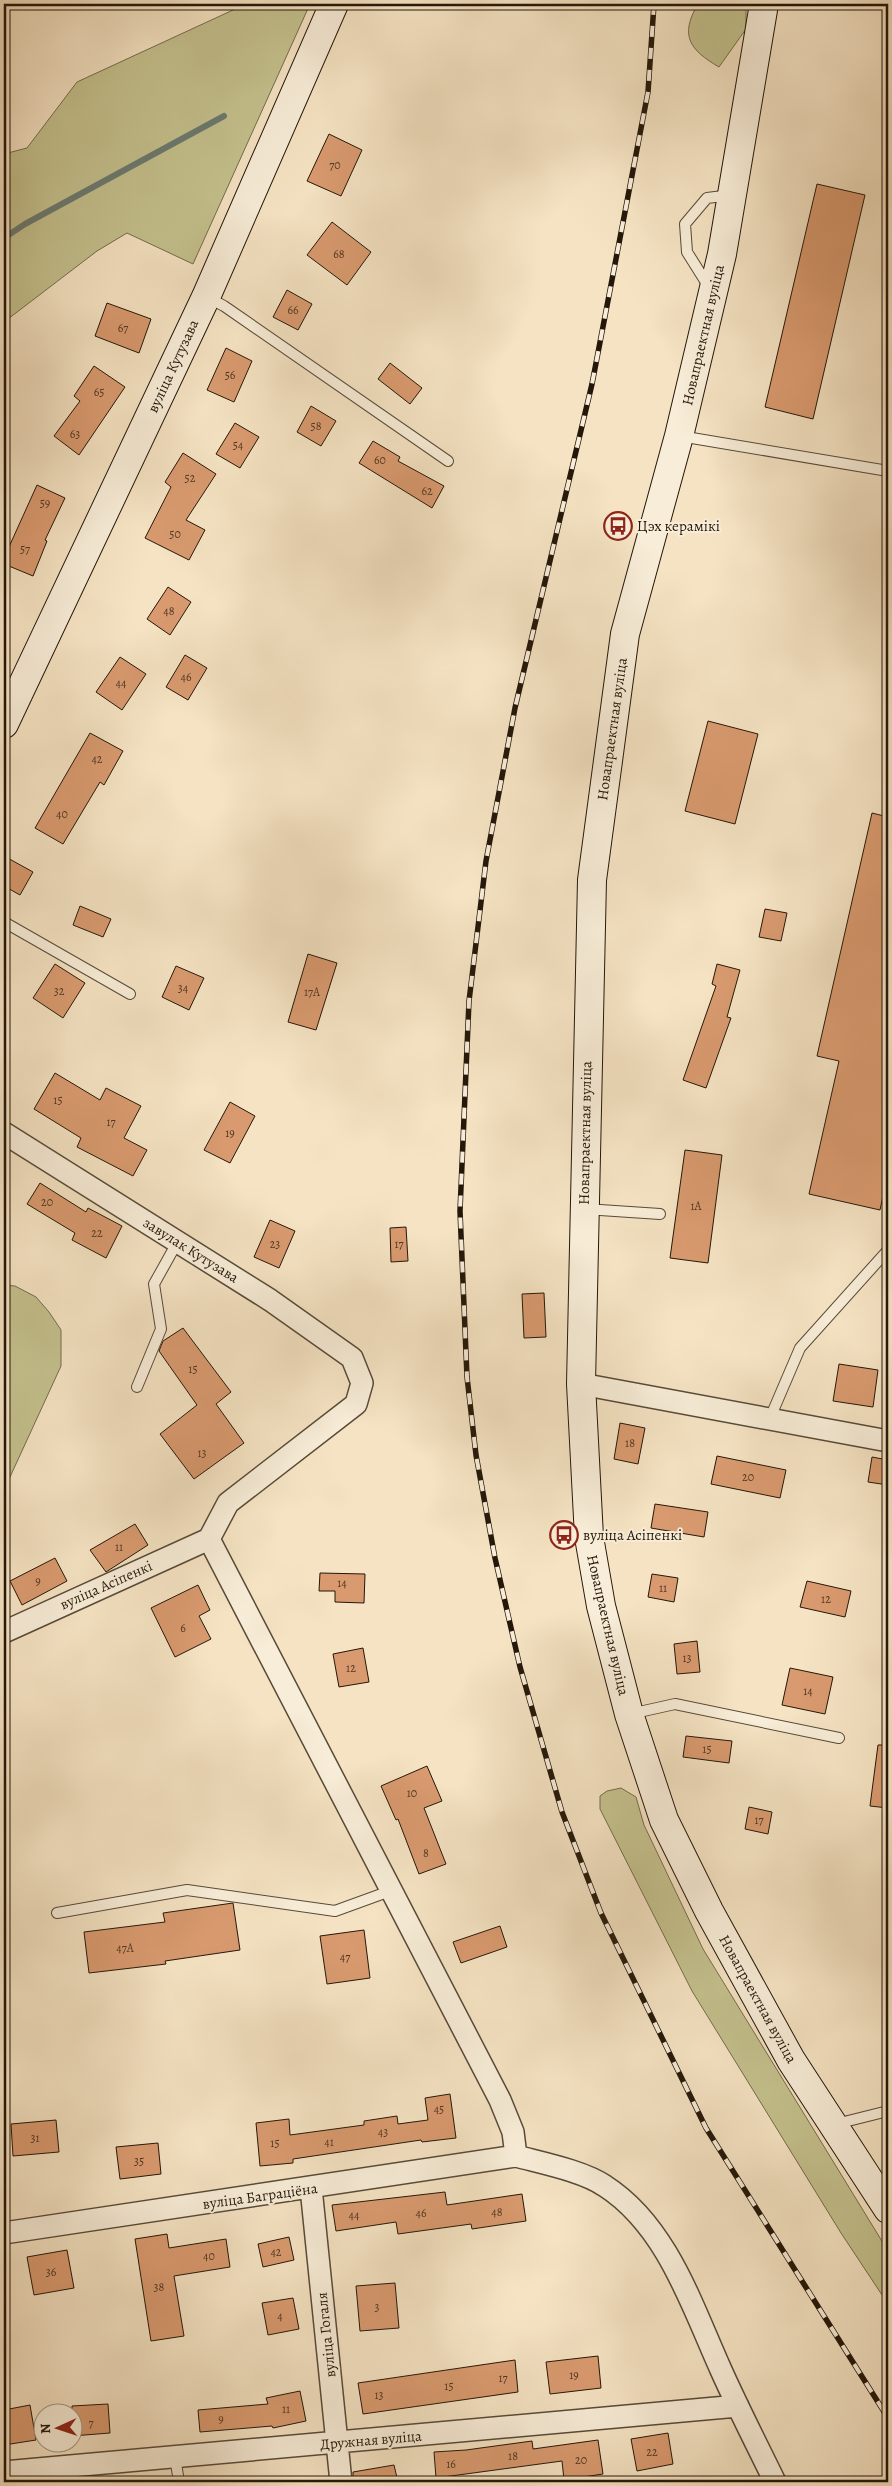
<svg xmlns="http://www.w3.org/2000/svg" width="892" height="2486" font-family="Alegreya,serif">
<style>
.green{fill:#c4c18e;stroke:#746c4c}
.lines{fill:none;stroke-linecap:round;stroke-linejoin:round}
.stream{stroke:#6c7b71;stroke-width:6}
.building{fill:#d99a6f;stroke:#24170a}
.lane-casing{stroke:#584a38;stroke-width:12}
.street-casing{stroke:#584a38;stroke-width:24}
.secondary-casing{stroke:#24170a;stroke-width:30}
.lane{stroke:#f8edd8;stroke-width:10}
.street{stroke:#f8edd8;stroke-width:21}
.secondary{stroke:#f8edd8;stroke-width:28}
.rail-casing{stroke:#24170a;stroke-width:5.5}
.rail{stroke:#f8edd8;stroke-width:4;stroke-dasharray:11;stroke-linecap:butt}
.labels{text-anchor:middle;stroke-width:4;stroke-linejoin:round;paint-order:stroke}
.number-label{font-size:12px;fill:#513823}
.street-label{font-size:15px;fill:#24170a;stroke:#f8edd8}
.poi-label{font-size:15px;fill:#24170a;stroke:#f8edd8;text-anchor:start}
</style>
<rect width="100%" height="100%" fill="#f5e3c3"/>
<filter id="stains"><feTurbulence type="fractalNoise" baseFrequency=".004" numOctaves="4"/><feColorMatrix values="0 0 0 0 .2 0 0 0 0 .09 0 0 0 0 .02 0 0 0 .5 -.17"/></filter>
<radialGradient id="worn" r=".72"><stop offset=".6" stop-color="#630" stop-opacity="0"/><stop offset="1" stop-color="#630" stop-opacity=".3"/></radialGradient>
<path class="green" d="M246,4H310L193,264L127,233L97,251L4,322V154L27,148L77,82Z
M698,4H746V29L719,67C690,50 679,36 698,4Z
M4,1285L15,1286L36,1297L49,1312L61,1330V1366L4,1490Z
M621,1788L636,1797L644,1825L703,1949L888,2251V2304L841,2233L692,1991L600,1809V1796L607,1791Z"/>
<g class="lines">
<path class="stream" d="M4,238L25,224L224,116"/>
</g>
<path class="building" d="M329,134L362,150L341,196L307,181Z
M817,184L865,195L813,419L765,407Z
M332,222L371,252L347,285L307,255Z
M287,290L312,304L298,330L273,317Z
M107,303L151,319L139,353L95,336Z
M226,348L252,361L234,402L207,390Z
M390,363L422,388L410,404L378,379Z
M94,366L125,387L79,455L54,436L80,401L74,396Z
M311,406L336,421L321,446L297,432Z
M235,423L259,437L240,468L216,454Z
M373,441L400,457L398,461L444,486L432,508L359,463Z
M183,453L216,474L186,520L205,530L189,560L145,538L171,487L165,482Z
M37,485L65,498L45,540L47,541L33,576L4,564V558Z
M168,587L191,602L170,635L147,619Z
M185,655L207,668L188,700L166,687Z
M120,657L146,674L122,710L96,692Z
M708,721L758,734L735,824L685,811Z
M90,733L123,751L104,785L100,782L63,844L35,828Z
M872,813L888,817V1173L880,1210L809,1194L839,1061L817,1056Z
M4,856L33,872L20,895L4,886Z
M80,906L111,919L103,937L73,925Z
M765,909L787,913L781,941L759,937Z
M308,954L337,963L316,1030L288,1022Z
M55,964L85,983L63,1018L33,998Z
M717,964L740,970L727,1017L731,1018L706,1088L683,1080L716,986L712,984Z
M176,966L204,978L189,1010L162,997Z
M55,1073L100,1100L106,1088L141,1106L124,1138L147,1150L133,1176L77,1147L81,1138L34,1109Z
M230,1102L255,1116L230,1163L204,1150Z
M685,1150L722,1155L708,1263L670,1258Z
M40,1183L86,1212L88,1208L122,1226L106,1258L72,1240L75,1233L27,1204Z
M270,1220L295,1231L279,1268L254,1257Z
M406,1227L408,1261L391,1262L390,1228Z
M544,1293L546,1337L524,1338L522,1294Z
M183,1328L231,1392L216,1404L244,1443L194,1479L160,1434L197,1405L159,1351L163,1341Z
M839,1364L878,1370L873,1407L833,1401Z
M620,1423L645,1428L638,1464L614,1459Z
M717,1456L786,1470L780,1498L711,1484Z
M872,1457L888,1460V1485L868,1482Z
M655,1504L708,1512L704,1537L651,1528Z
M135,1524L148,1545L106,1572L90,1550Z
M55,1558L67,1581L22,1605L10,1581Z
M320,1573L365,1574L364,1603L335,1602V1591H319Z
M652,1574L678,1578L674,1602L648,1597Z
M807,1581L851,1591L845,1617L800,1607Z
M198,1585L210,1610L199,1616L211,1639L175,1657L151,1608Z
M697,1641L700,1672L677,1674L674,1644Z
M363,1648L369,1682L339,1687L333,1654Z
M790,1668L833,1677L825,1714L782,1705Z
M686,1736L732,1741L729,1763L683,1757Z
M878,1745H888V1808L870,1806Z
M427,1766L442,1801L424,1808L446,1864L419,1874L398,1819L396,1820L381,1786Z
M749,1807L772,1812L768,1834L745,1829Z
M233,1903L240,1950L165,1961L166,1964L89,1973L84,1932L165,1922L163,1913Z
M500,1926L507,1947L461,1963L453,1942Z
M364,1930L370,1978L327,1984L320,1936Z
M450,2094L456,2138L422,2142L421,2140L293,2159V2163L260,2166L256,2123L289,2119L290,2135L364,2125V2121L397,2116L398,2124L428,2120L425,2098Z
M56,2120L59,2152L13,2156L11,2124Z
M158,2143L161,2174L120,2179L116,2147Z
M445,2192L447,2205L522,2194L526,2221L472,2229L471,2224L398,2234L396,2222L336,2231L332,2205Z
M167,2234L169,2248L226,2239L230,2267L174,2276L184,2336L151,2341L135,2239Z
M289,2237L294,2260L263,2267L258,2244Z
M67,2250L74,2288L34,2295L27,2257Z
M395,2283L399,2328L360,2331L356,2286Z
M293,2298L299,2329L268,2335L262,2303Z
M598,2356L601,2388L550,2394L546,2362Z
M515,2360L518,2392L363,2414L358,2383Z
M300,2391L306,2421L273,2428L272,2426L200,2432L198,2410L268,2404L266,2398Z
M108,2404L110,2433L72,2436V2406Z
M30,2405L36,2440L4,2445V2410Z
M668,2433L673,2464L637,2471L631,2439Z
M598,2440L603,2474L564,2480L562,2461L436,2478L434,2452L466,2450L532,2441L533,2449Z
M394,2465L398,2482H353V2472Z"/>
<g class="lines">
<defs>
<path id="lane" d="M709,287L687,252L685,224L707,198L731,195
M207,297L224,306L448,461
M680,436L888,471
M4,922L130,994
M585,1209L660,1214
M137,1387L161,1329L154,1284L178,1241
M770,1418L800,1348L888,1250
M630,1714L675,1704L839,1738
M57,1913L187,1890L335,1911L390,1891
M836,2124L888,2111
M175,2457L179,2482"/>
<path id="street" d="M4,1133L270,1300L352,1358L362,1383L356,1404L228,1503L209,1539L500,2100L513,2132L516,2156
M581,1384L888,1441
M4,1632L209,1539
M311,2188L341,2482
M4,2233L516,2156C542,2163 583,2171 605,2186C667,2226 692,2306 721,2370C738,2408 757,2445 775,2482
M4,2472L738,2406"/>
<path id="secondary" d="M764,4L722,254L679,436L625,634L592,880L581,1384L589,1537L601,1606L629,1714L664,1820L709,1911L791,2060L888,2209
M4,724L206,297L334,4"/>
</defs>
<use href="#lane" class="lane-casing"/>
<use href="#street" class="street-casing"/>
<use href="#secondary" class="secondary-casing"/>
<use href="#lane" class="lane"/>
<use href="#street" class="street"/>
<use href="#secondary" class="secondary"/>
<defs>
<path id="rail" d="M654,4L648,92L592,384L515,708L486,861L469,1001L460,1211L467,1377L476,1455L495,1558L520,1667L562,1812L601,1913L706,2128L888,2418"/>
</defs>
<use href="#rail" class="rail-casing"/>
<use href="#rail" class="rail"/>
</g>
<defs>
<symbol id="bus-ring" viewBox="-11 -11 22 22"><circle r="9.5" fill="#f8edd8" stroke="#8f2418" stroke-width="1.5"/><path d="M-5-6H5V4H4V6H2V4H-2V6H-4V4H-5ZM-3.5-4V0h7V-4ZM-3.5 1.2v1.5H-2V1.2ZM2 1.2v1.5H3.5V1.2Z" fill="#8f2418"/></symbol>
</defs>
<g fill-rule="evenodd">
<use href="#bus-ring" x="602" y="510" width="32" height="32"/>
<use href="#bus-ring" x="548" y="1519" width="32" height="32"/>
</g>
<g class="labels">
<g class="number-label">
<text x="335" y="169">70</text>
<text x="339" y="258">68</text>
<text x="293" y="314">66</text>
<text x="123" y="332">67</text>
<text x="230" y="379">56</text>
<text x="99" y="396">65</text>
<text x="316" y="430">58</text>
<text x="75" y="438">63</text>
<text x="238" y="449">54</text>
<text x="380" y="464">60</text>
<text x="190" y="482">52</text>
<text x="427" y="495">62</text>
<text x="45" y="507">59</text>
<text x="175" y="538">50</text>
<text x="25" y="553">57</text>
<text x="169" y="615">48</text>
<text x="186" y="681">46</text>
<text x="121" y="687">44</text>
<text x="97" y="763">42</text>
<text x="62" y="818">40</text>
<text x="183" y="992">34</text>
<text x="59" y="995">32</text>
<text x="312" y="996">17А</text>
<text x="58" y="1104">15</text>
<text x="111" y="1126">17</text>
<text x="230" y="1137">19</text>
<text x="47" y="1206">20</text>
<text x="696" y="1210">1А</text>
<text x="97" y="1237">22</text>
<text x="275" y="1248">23</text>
<text x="399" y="1248">17</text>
<text x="193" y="1373">15</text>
<text x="630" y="1447">18</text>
<text x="202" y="1457">13</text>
<text x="748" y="1481">20</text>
<text x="119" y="1551">11</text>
<text x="38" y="1585">9</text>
<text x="342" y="1587">14</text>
<text x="663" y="1592">11</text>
<text x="826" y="1603">12</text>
<text x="183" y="1632">6</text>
<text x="687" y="1662">13</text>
<text x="351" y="1672">12</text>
<text x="808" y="1695">14</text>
<text x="707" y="1753">15</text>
<text x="412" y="1797">10</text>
<text x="759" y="1824">17</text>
<text x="426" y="1857">8</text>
<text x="125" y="1952">47А</text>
<text x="345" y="1961">47</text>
<text x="439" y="2113">45</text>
<text x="383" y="2136">43</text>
<text x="35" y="2142">31</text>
<text x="329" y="2146">41</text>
<text x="275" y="2147">15</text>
<text x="139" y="2165">35</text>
<text x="497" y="2216">48</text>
<text x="421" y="2217">46</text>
<text x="354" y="2219">44</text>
<text x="276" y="2256">42</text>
<text x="209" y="2260">40</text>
<text x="51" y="2276">36</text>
<text x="159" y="2291">38</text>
<text x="377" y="2311">3</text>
<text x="280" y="2320">4</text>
<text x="574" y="2379">19</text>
<text x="503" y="2382">17</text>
<text x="449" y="2390">15</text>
<text x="379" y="2399">13</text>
<text x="286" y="2413">11</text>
<text x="221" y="2423">9</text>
<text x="91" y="2427">7</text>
<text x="652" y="2456">22</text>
<text x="513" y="2460">18</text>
<text x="581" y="2464">20</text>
<text x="451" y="2468">16</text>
</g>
<g class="street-label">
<text transform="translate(703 335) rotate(-77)" y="5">Новапраектная вуліца</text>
<text transform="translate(173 366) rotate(-65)" y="5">вуліца Кутузава</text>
<text transform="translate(612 729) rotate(-82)" y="5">Новапраектная вуліца</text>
<text transform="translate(585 1133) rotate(-89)" y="5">Новапраектная вуліца</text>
<text transform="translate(191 1250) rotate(32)" y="5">завулак Кутузава</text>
<text transform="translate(106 1585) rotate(-24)" y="5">вуліца Асіпенкі</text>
<text transform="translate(608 1625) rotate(77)" y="5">Новапраектная вуліца</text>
<text transform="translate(758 1999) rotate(61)" y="5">Новапраектная вуліца</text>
<text transform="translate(260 2196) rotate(-8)" y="5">вуліца Баграціёна</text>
<text transform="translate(326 2335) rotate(-96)" y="5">вуліца Гогаля</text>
<text transform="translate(371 2440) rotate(-5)" y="5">Дружная вуліца</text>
</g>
<g class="poi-label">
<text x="637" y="531">Цэх керамікі</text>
<text x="583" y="1540">вуліца Асіпенкі</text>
</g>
</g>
<rect width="892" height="2486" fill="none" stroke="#f5e3c3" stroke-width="20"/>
<rect x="5" y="5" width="882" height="2476" fill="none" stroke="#24170a" stroke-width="2.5"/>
<rect x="10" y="10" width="872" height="2466" fill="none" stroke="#24170a"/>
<g transform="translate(58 2428) rotate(267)"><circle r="24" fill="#f8edd8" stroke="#a39786"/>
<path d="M0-4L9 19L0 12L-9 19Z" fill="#8f2418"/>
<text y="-8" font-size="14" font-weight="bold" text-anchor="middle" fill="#24170a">N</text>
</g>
<rect width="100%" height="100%" filter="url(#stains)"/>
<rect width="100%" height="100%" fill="url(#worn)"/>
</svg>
